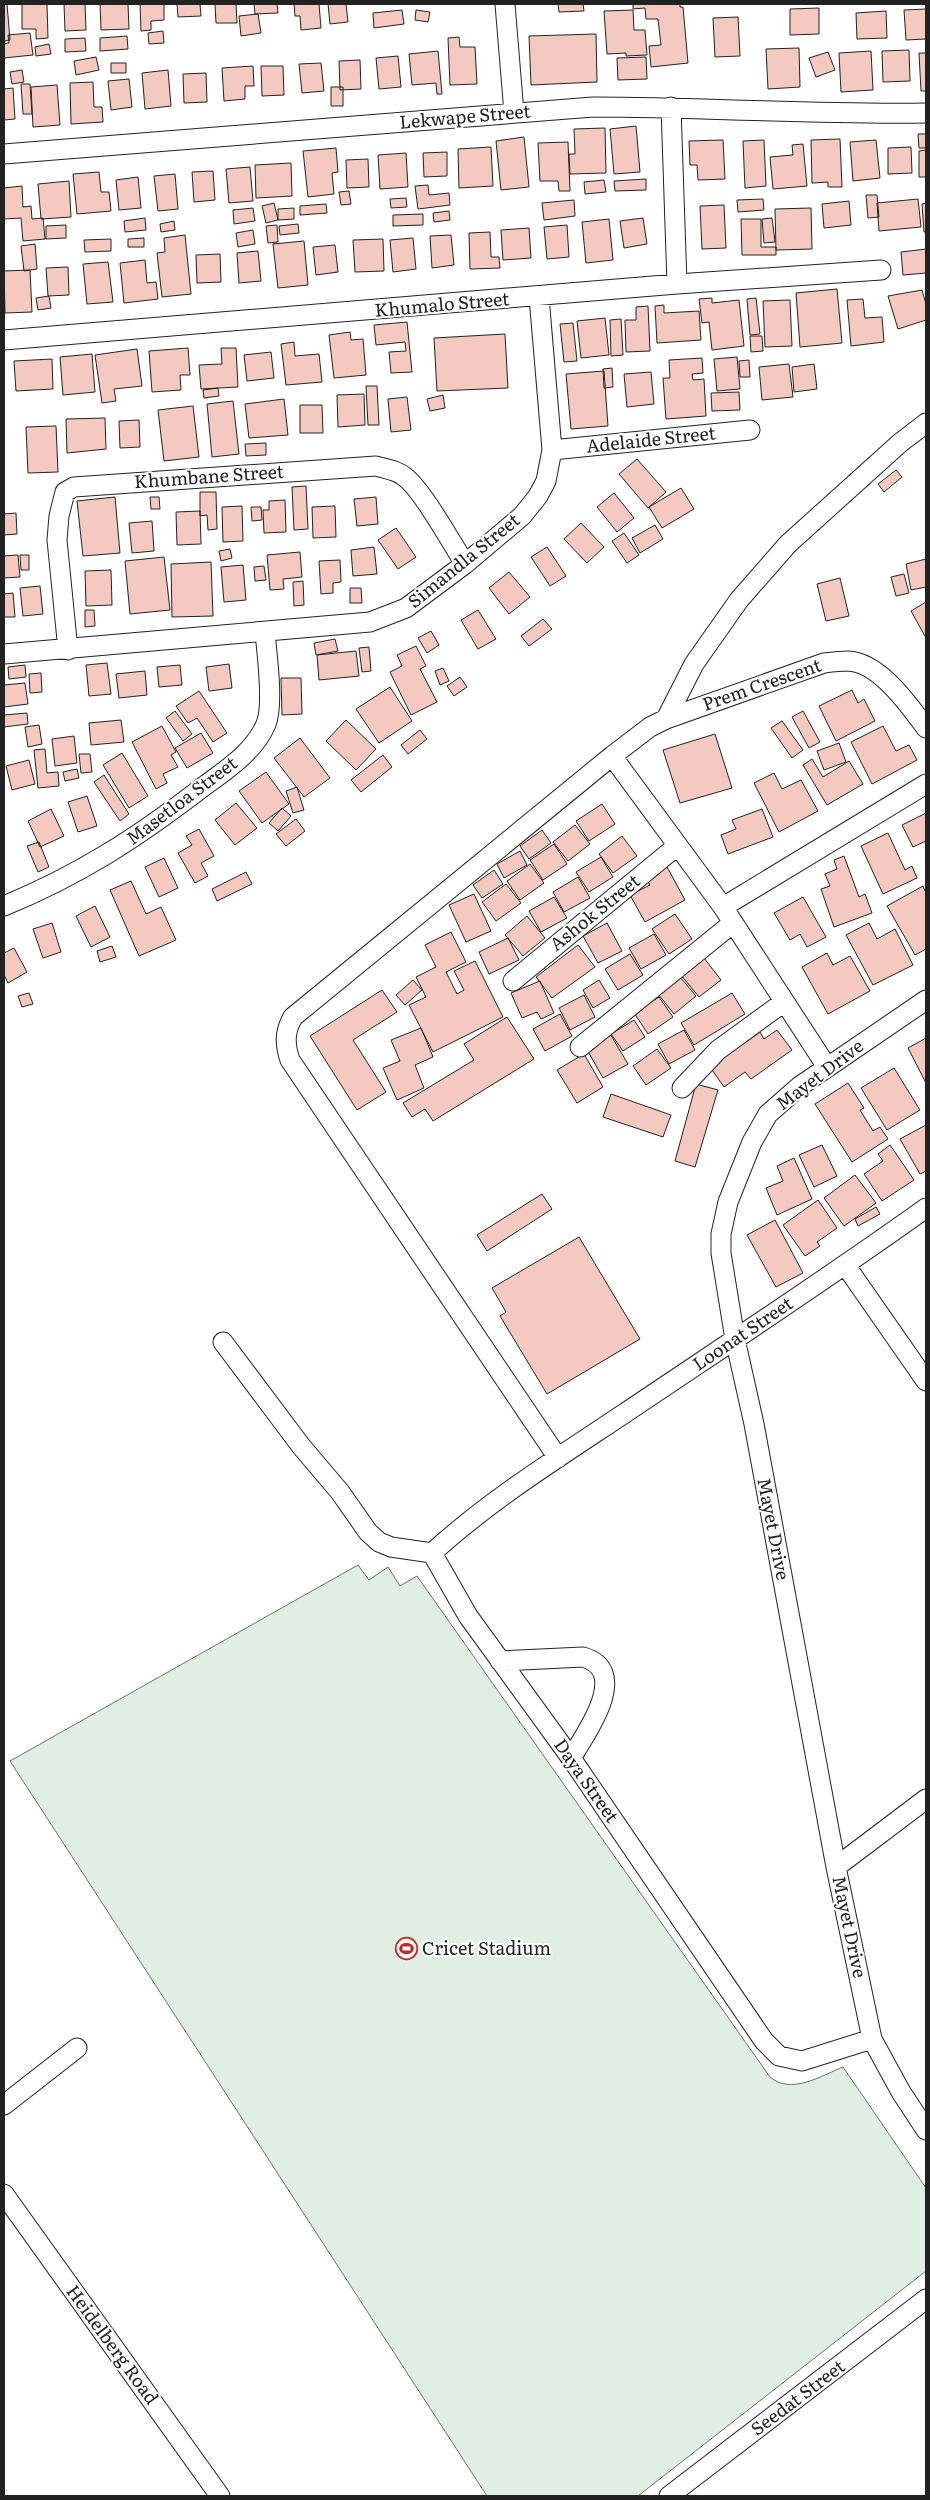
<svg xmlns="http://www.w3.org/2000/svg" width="930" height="2500" font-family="Literata,serif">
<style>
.green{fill:#e0efe3;stroke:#6f6f6f}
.building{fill:#f3c9c0;stroke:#222}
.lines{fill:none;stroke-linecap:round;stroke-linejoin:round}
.minor-casing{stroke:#222;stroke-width:21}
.minor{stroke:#fff;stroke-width:19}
.labels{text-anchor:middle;stroke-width:4;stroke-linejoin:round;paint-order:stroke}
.street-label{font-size:18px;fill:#222;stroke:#fff}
.poi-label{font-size:18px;fill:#222;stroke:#fff;text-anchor:start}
</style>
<rect width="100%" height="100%" fill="#fff"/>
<path class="green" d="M358,1565L369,1580L388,1567L400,1586L417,1576L770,2077C791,2095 821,2076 843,2067L926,2188V2271L638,2496H487L10,1761Z"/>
<path class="building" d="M4,4H7L10,40L4,41Z
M22,4H47L48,38L36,39V29H22Z
M64,4H85L86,30L65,31Z
M100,4H128L129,29L101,30Z
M140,4H164V20L151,21V30L141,31Z
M177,4H200L201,16L178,17Z
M215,4H236L237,23H216Z
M254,4H277L278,13L255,14Z
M294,4H319L321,28L301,30L300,16H295Z
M328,4H346L348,22L330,24Z
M558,4H583L584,11L559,12Z
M633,4H680V7H683L688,63L651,67L649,46L661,45L658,19H646L645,8L633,9Z
M819,8V34L790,35V9Z
M926,9V39L906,40L904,10Z
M402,10L404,24L374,28L373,13Z
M416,10L430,12L428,22L415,20Z
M633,10L634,30H645L647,55L626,56V53L607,54L604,11Z
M886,11L887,38L857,39L856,13Z
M258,14L261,33L241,36L239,16Z
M738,17L740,56L715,57L713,18Z
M163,31L164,43L149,44L148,33Z
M30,33L33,55L4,58V44L9,43L8,35Z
M596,34L597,82L531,85L529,36Z
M127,36L128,49L100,51V38Z
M459,37L460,47H475L477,84L450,85L448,38Z
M85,38L86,51L65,52V39Z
M49,44L51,54L36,56L35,47Z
M799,48L800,87L768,89L766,49Z
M909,50L910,81L883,82L882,51Z
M438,51L442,94H437L436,83L412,85L409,54Z
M871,51L873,90L841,92L839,53Z
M828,52L835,70L816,77L809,58Z
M919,53H926V91H921Z
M398,56L401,87L379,89L376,58Z
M96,57L99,70L76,75L74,61Z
M646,57L647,79L618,80L617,58Z
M360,60L361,89L340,90L339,61Z
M111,63H126V73H111Z
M321,63L324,91L302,93L299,64Z
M253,66L254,86H245V99L224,101L222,68Z
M261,66H283L284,95L262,96Z
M22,70L24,82L12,84L10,72Z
M168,70L171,106L145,109L142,73Z
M206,73L207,102L184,103L183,74Z
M129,79L132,107L111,110L108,81Z
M93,82L94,107H102L103,122L71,124L70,83Z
M21,84H30L32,114H23Z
M57,85L60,125L33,127L31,87Z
M331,87H343V106H331Z
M13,88L15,119L4,120V89Z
M636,126L640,172L614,174L610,129Z
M605,128L606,173L570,174L569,154H575L574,129Z
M918,134H926V148H919Z
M524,137L529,187L501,190L496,141Z
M840,139L842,187H828V182L812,183L811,140Z
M723,140L725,179L698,180L697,165H690L689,141Z
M764,140L766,186L745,188L743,141Z
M876,140L880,178L853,181L850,142Z
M568,142L570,191H559L558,181H540L538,143Z
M803,144L807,186L773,189L770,157L793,155L792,145Z
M491,147L493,186L459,188L458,149Z
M911,147L912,173L888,174V148Z
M336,148L338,172L332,173L334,194L308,197L303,151Z
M926,150V177H919V151Z
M447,152V176L424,177L423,153Z
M406,153L408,187L380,189L378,155Z
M368,159L369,187L347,188L346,160Z
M291,163L292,196L256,198L255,165Z
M250,167L253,201L229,203L226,169Z
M213,171L215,200L194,202L192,172Z
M99,172L101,192H109L111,211L77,214L73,174Z
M175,174L178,209L158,211L154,176Z
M138,177L141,208L119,210L116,180Z
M646,179V190L615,191L614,181Z
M604,180L606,192L585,194L584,182Z
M69,181L71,217L41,219L38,184Z
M428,185L429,195L449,193L450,205L418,209L415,186Z
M22,186L23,207L31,206L32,219L43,218L45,239L23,241L21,218L4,219V188Z
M349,191L351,204L341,205L339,192Z
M866,195H877L879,217L868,218Z
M406,198L407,207L391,208L390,199Z
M763,199L764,210L738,212L737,200Z
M918,199L921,227L879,231L877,203Z
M574,200L575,216L544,220L542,203Z
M849,201L851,225L824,228L822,204Z
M274,203L278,220L266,223L262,206Z
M926,203V232H924L922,204Z
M326,204L327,213L300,215V206Z
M724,205L726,248L702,249L700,206Z
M253,208L255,221L234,224L233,210Z
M294,208V219L278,220V209Z
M811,208L812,249L776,250L775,209Z
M449,211L450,220L434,222L433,213Z
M423,214V225L393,226V215Z
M145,218L146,230L125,232L124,221Z
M643,218L647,244L624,248L620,221Z
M772,218L775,242L764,243L762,219Z
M609,219L613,260L586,263L582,222Z
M741,219H761V247H776V255H742Z
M174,221L175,230L161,232L160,224Z
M298,224L299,233L280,235L279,226Z
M66,225V238L46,239V226Z
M277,225L278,242L268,243L266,226Z
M567,225L569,257L547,259L544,227Z
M529,228L531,258L503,260L501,230Z
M253,230L255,244L238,247L236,233Z
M490,232L491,257H499L500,268L470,269L469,233Z
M185,235L191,294L162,297L157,253L165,252L164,238Z
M451,235L454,265L432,268L430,236Z
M144,238V247H128V239Z
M413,238L416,269L393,272L390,240Z
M111,239V251L85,252L84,240Z
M383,239L384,271L355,272L353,240Z
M304,241L308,285L278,288L273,244Z
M35,244L37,269L24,271L21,246Z
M335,245L338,272L316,275L313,247Z
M926,249V273L903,275L901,252Z
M258,251L261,281L239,283L237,253Z
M220,254L221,282L197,283L196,255Z
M145,260L147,283L156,282L158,299L124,303L120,263Z
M108,262L113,302L87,304L83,264Z
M68,267L69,295L48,296L46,268Z
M30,270L32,312L5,313L4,271Z
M837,289L842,343L800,347L796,293Z
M922,290L926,304V320L898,329L888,296Z
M49,296L51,308L38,310L36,298Z
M712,298V303L739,300L744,346L712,350L709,322L702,323L699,299Z
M756,298L760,334L750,335L747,299Z
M863,299L865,318L882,317L884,342L851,346L847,300Z
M790,300L792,346L765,347L763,301Z
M664,305V313L699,311L701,340L657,343L655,306Z
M648,306L650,351L626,352L625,320H636V307Z
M605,318L609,355L581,358L577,321Z
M621,319L623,355L611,356L610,320Z
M407,322L412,372L391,373L389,352L406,351L405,342L376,345L374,325Z
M573,323L577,361L564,362L560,324Z
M350,332L351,340L363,339L366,375L334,378L329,335Z
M505,334L508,388L437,391L434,338Z
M750,336H762L763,351L751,352Z
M294,342L295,356L319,354L322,382L286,385L281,344Z
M188,348L190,375H180L181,390L152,392L149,351Z
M221,348H236L238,387L201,389L199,365L222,364Z
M137,349L142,386L114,389L116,401L102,403L95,355Z
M271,352L274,378L247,381L244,355Z
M92,354L95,392L63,395L60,357Z
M737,357L740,389L717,391L714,359Z
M702,358L703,373L692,374L693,380L704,379L706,416L666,419L663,378H670L669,360Z
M52,359L53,389L16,391L14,361Z
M749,360L750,377H740L739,361Z
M789,364L793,397L762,400L759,367Z
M814,364L817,389L794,392L792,367Z
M612,368L613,387L604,388L603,369Z
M604,371L608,426L571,429L566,374Z
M651,372L654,404L627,407L624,374Z
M366,386H377L379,425H368Z
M218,388L219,396L204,398L203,390Z
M739,392L740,410L712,411L711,393Z
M364,394L365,425L338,427L337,395Z
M443,395L445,408L430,411L427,399Z
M407,397L411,430L391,432L388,399Z
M284,399L288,435L249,438L245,404Z
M233,401L239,454L212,457L207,404Z
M300,405H322L323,433H300Z
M193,406L199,457L164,461L158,410Z
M105,418L106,449L67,453L66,419Z
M139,420L140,447L120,448L119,421Z
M56,426L58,472L28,473L26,427Z
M266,443V455L246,456L245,444Z
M637,459L666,492L648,508L619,474Z
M896,470L902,477L884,492L878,484Z
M306,486L308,529L294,530L292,487Z
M681,488L694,509L662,528L649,507Z
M200,492H216L217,529L208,530L207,515L200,516Z
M614,493L634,518L617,532L597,507Z
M115,497L120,553L83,556L77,501Z
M150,497H159L160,509H151Z
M376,497L378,524L357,526L354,499Z
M285,500L286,532L264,533L263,510H269V501Z
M242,506L243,541L223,542L222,507Z
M335,506L336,537L313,538L312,507Z
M251,507H261L262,520L252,521Z
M200,511L201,544L177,545L176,512Z
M16,513L17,534L4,535V514Z
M152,521L154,551L132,553L129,523Z
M581,523L604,547L587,563L564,539Z
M655,525L663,539L640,553L632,538Z
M396,528L416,557L398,569L378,540Z
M624,533L639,555L627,563L612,541Z
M374,547L377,574L353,576L351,550Z
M547,547L566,576L550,586L531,557Z
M230,549L232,558L221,561L219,551Z
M300,552L302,577L283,579L284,589L270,590L267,555Z
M18,555L20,577L4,578V556Z
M20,555H29V570H21Z
M164,557L170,610L130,614L125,561Z
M926,559V587L911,590L906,564Z
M340,560L341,582L333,583V593L321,594L319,561Z
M211,562L213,616L172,617L171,564Z
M243,565L246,600L224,602L221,567Z
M264,566L266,580L255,581L254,567Z
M111,570L112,605L86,606L85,571Z
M509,572L530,597L509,614L489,588Z
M904,574L909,593L896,596L891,577Z
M840,578L849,616L826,621L817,584Z
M303,581L304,605L294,606L293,582Z
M40,586L43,614L23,616L20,588Z
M350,588H361L362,603H350Z
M13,593L15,617H4V594Z
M926,602V638L911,611Z
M85,610H94L95,626L85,627Z
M478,610L496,639L478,649L461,620Z
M543,619L552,629L529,646L521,636Z
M431,631L439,645L427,653L418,638Z
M335,639L338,651L316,655L314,643Z
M416,646L426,666L420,669L437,702L411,715L390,672L402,666L397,655Z
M369,647L371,671L362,672L359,648Z
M356,651L359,676L319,680L317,655Z
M107,663L111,694L89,696L86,665Z
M229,664L232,688L209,691L206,667Z
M25,665L26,677L9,679L8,667Z
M180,665L182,685L159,687L157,667Z
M443,668L449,681L440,685L435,671Z
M145,671L147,695L119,698L116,674Z
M41,673L42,692L30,693L29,674Z
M460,677L467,687L454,696L447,686Z
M281,678H301L302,714L282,715Z
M25,683L28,704L4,707V685Z
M390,687L412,721L379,743L356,709Z
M852,690L858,703L864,699L875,721L836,741L819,706Z
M199,691L227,733L213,742L197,718L188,723L176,706Z
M175,711L192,734L183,741L166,718Z
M803,711L820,742L809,748L792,717Z
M27,713L28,724L4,727V715Z
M121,720L124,742L91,745L89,723Z
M346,720L376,749L356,770L326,741Z
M782,721L803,750L792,758L771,728Z
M39,725L42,744L28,747L25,727Z
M162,726L176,752L171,755L178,767L163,774L167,783L156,789L132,742Z
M883,726L896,751L909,745L917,760L872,784L851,742Z
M420,730L427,739L408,754L401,745Z
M201,733L213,753L187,768L175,748Z
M715,734L732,788L680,803L663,750Z
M74,736L77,763L55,766L52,739Z
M300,738L330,778L304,797L274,758Z
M839,743L846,762L824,770L817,751Z
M45,749L47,773L58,772L59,786L38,788L34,750Z
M122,753L148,796L129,808L103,765Z
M79,754H90L92,772L81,773Z
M383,755L392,767L361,792L351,780Z
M812,759L823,777L849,761L863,784L827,805L803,765Z
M29,760L35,784L12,790L6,766Z
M77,769L79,778L65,781L63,772Z
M266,772L289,804L262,823L239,791Z
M774,773L782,789L801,780L818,811L779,832L754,783Z
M104,775L129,814L120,821L94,782Z
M297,787L304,810L293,813L286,791Z
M87,796L97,826L78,832L68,802Z
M236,803L257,828L235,845L215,820Z
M602,804L615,824L589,841L576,821Z
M282,808L291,816L278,831L269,823Z
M51,809L64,836L40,847L28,821Z
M762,809L773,837L728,854L721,835L736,829L732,820Z
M926,813V841L913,847L902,825Z
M296,819L305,831L286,846L276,834Z
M575,825L590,844L568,861L553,842Z
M199,829L214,856L201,863L208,876L195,883L178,853L192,845L186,836Z
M542,830L551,843L529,859L520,846Z
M888,833L905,870L912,866L917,878L883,894L861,846Z
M622,836L637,856L613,873L599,854Z
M39,842L49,867L38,872L27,846Z
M554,844L567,864L543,880L530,860Z
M520,851L527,865L504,878L497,864Z
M844,856L859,897L865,894L872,913L834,927L821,889L830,886L825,874L837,869L834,860Z
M601,857L613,877L589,892L576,872Z
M164,858L178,888L159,897L145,867Z
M530,864L544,883L520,900L507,881Z
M666,865L685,900L645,922L630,895L650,885L645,877Z
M494,870L503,884L482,898L473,885Z
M246,872L252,884L217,901L212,889Z
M578,877L590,898L564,912L553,892Z
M131,881L146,914L161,907L176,940L139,956L110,890Z
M506,884L521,903L496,921L482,902Z
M923,886L926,893V949L915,955L887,906Z
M474,894L491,931L466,942L449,905Z
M554,897L567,918L541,932L529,911Z
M803,897L826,937L807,947L800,934L790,940L774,913Z
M95,906L110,937L91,947L76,916Z
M675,914L692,939L669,954L652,929Z
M527,916L545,938L523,956L505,935Z
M52,923L61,952L43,958L33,929Z
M607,923L622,951L598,963L583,936Z
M869,923L877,939L895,929L913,965L873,985L846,935Z
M451,932L466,962L446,972L457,994L464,990L454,971L475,961L503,1017L433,1052L409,1005L426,997L416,977L436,967L425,945Z
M654,934L666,955L641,969L629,948Z
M508,938L519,960L489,974L479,952Z
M578,945L595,967L552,998L536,977Z
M112,946L116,957L100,962L97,951Z
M14,948L27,972L8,983L4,975V953Z
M827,953L833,965L850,956L870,991L828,1014L802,967Z
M630,954L643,975L618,990L605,969Z
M704,958L721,980L699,997L681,975Z
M680,977L696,996L674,1014L658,994Z
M413,980L422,990L405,1005L396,995Z
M599,980L610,998L593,1008L583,990Z
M540,981L554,1013L541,1019L537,1012L522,1018L511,993Z
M382,990L397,1012L353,1040L386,1092L357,1110L310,1036Z
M29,993L33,1004L22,1007L18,996Z
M732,993L745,1014L694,1045L681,1023Z
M584,995L595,1017L570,1030L559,1008Z
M659,997L673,1017L648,1034L634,1013Z
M560,1014L572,1036L545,1051L533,1029Z
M507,1017L534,1059L433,1121L425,1109L412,1117L403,1103L474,1060L464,1044Z
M634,1020L645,1037L623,1051L611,1034Z
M421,1028L433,1057L415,1065L424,1088L397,1100L383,1068L400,1061L391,1040Z
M684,1030L695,1050L669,1064L658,1044Z
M777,1030L792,1050L751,1079L745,1072L724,1087L710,1067L760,1032L764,1039Z
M609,1032L628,1064L603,1078L585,1046Z
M926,1038V1083L908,1048Z
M657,1049L671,1068L646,1085L633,1066Z
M584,1054L603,1087L577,1103L557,1070Z
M894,1068L920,1110L887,1130L861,1088Z
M848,1083L864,1108L860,1110L873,1131L880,1127L888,1139L852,1162L815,1104Z
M696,1084L718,1090L695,1167L675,1161Z
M611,1094L671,1115L663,1137L603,1117Z
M926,1125V1171L920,1174L900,1139Z
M822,1145L837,1176L814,1187L799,1155Z
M890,1145L914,1180L882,1201L864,1174L883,1161L878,1154Z
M794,1158L812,1199L777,1215L766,1188L783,1181L777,1166Z
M855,1175L876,1203L844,1226L824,1198Z
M542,1194L552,1209L487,1251L477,1235Z
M818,1200L837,1228L817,1242L820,1246L805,1256L783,1225Z
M876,1207L880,1214L858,1226L855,1219Z
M775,1220L803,1273L776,1287L747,1235Z
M579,1237L640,1339L547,1394L500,1316L506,1312L492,1288Z"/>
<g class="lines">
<defs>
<path id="minor" d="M505,4L514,113
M671,107L677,284
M4,154L593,107C705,107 815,115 926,113
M4,340L677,284L881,270
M552,450L750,430
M68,650L57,540L59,516L65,492L74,487L376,466C386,469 397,470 405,477C423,491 451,542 465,564
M4,654L370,622L406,608L465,564L522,516L538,496L546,481L552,450L539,297
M666,719L694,664L739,600L788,544L900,443L926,423
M612,756L723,907L827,1067
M4,906C79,875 135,839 199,790C224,771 254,753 266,724C274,705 267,654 265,633
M723,907L926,784
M513,981L677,846
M926,1000L800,1086L768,1114L752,1142L728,1202L721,1234V1253L735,1339L754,1424L836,1867L872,2039L901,2092L926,2130
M580,1047L733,923
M682,1088L718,1050L784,1002
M846,1266L926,1381
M223,1342L301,1446L340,1492L368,1532L379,1542L391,1547L432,1553
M558,1458L290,1060C285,1045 284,1032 293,1017L612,756L650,727L666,719L824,663C832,662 840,661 848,661C879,662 909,705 926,728
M432,1553L468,1616L571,1758L764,2041L779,2056L802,2061L872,2039
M432,1553C490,1500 559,1457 625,1413C726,1345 827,1279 926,1208
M500,1661L583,1657C632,1671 585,1735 571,1758
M836,1867L926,1799
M4,2105L77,2048
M4,2194L220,2496
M669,2496L926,2299"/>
</defs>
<use href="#minor" class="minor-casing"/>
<use href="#minor" class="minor"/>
</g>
<defs>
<symbol id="stadium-ring" viewBox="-11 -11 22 22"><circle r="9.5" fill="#fff" stroke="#c62828" stroke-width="1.5"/><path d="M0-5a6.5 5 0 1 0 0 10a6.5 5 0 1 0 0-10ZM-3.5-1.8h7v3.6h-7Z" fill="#c62828"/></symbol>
</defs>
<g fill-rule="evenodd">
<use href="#stadium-ring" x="394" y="1936" width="25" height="25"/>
</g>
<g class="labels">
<g class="street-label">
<text transform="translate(465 117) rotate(-5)" y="6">Lekwape Street</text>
<text transform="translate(442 305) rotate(-5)" y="6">Khumalo Street</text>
<text transform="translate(651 440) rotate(-6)" y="6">Adelaide Street</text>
<text transform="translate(209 477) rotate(-4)" y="6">Khumbane Street</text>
<text transform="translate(464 561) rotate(-39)" y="6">Simandla Street</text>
<text transform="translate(762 685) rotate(-19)" y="6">Prem Crescent</text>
<text transform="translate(182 801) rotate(-37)" y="6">Masetloa Street</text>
<text transform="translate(595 913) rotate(-39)" y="6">Ashok Street</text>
<text transform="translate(820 1075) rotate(-37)" y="6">Mayet Drive</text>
<text transform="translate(743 1334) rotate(-34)" y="6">Loonat Street</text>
<text transform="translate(773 1529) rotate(79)" y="6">Mayet Drive</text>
<text transform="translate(586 1781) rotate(55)" y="6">Daya Street</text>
<text transform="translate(849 1927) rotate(78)" y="6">Mayet Drive</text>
<text transform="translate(112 2345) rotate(54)" y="6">Heidelberg Road</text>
<text transform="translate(798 2398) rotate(-37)" y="6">Seedat Street</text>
</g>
<g class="poi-label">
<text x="422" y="1955">Cricet Stadium</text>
</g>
</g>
<rect width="930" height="2500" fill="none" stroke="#222222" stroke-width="10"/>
</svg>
